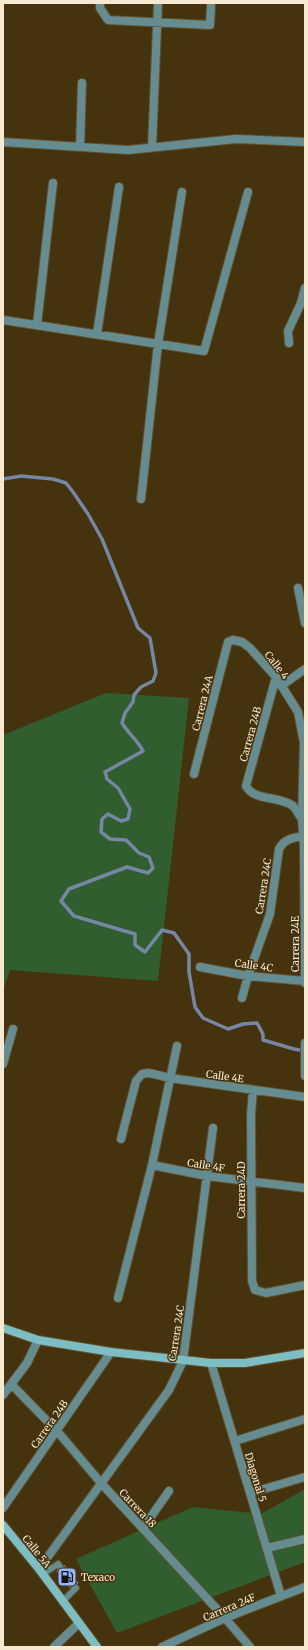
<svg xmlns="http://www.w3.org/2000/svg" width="308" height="1650" font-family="Merriweather,serif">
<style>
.green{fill:#315e2f}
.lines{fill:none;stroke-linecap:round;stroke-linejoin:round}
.stream{stroke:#7686a7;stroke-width:3.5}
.building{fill:#734479;stroke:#a580a9}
.lane-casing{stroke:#61502c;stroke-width:8}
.street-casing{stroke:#61502c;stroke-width:10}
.secondary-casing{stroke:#61502c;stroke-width:10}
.lane{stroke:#658d91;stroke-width:5.5}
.street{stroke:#658d91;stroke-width:8}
.secondary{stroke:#7cbec4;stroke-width:8}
.labels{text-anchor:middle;stroke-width:3;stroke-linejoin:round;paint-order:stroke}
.street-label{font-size:10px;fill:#f7e9d0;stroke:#45330d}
.poi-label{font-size:10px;fill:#f7e9d0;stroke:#45330d;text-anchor:start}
</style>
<rect width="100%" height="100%" fill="#45330d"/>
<path class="green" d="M106,693L189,698L158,981L10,970L3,991V735Z
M305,1489V1562L117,1633L76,1559L193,1507L261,1514Z"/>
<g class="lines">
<path class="stream" d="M3,479L21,476L53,479L66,483L73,492L88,514L102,539L138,628L150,638L156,673L153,681L141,687L134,695L133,702L125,713L122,723C128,733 138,741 143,751L105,772L107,779L118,788L130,809L128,819L121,821L108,814L102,819L101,832L110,839L126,840L139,853L149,857L153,868L148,873L127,867L69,889L61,901L74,916L135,934V945L145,952L162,930L174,933L189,954V972L195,1007L203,1018L228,1029L243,1024L257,1023L263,1034V1040L294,1049L305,1051"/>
</g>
<path class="building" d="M64,1565L78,1583L71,1589L57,1571Z"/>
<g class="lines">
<defs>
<path id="lane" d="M43,1574L58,1564L61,1568
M63,1601L76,1588L74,1586"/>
<path id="street" d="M100,3V8L108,20L210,25L211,6
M3,142L128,150L236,139L305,142
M80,147L82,83
M152,147L158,3
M3,320L204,351L248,192
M37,325L53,183
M97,334L119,187
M289,343L288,331L301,303L305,288
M141,499L158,344L182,192
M298,588L305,623
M276,677L246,786C255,802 279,795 293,806C296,809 299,815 302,819
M281,686L305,669
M194,774L228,642L233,640L242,642L250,648L276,677L298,712L304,743L302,819L304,847L305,983
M200,967L248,976L305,981
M242,998L248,976L270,914L279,849C284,839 293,838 303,836
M305,1043V1076
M3,1064L13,1029
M253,1090L251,1114L252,1281L255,1290L266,1293L305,1285
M121,1139L136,1081L142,1074L149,1073L170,1078L305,1097
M152,1165L207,1176L305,1188
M118,1298L152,1165L177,1046
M211,1363L281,1596
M11,1384L57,1431L101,1483L225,1618L250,1647
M3,1395L27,1363L38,1340
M235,1441L305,1419
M250,1493L305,1477
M3,1508L111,1352
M143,1528L169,1491
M267,1548L305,1539
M39,1569L169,1390L183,1361L213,1128
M54,1647L79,1623
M162,1647L225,1618L305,1587"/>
<path id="secondary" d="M3,1328L38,1340L111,1352L211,1363H245L305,1353
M3,1525L39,1569L97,1647"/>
</defs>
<use href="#lane" class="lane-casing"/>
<use href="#street" class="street-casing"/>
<use href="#secondary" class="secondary-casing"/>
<use href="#lane" class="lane"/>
<use href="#street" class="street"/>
<use href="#secondary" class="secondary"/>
</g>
<defs>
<symbol id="fuel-square" viewBox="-11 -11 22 22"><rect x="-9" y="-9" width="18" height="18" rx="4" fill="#93b7fd" stroke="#45330d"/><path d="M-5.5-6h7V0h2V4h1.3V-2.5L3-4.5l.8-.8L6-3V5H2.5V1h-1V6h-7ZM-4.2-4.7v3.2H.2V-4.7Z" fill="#111"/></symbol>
</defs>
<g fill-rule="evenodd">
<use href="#fuel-square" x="56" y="1566" width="22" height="22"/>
</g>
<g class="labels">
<g class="street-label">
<text transform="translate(277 665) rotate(52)" y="4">Calle 4</text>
<text transform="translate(202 703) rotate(-76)" y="4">Carrera 24A</text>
<text transform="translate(250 734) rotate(-75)" y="4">Carrera 24B</text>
<text transform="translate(263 886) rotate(-81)" y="4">Carrera 24C</text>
<text transform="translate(295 944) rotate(-90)" y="4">Carrera 24E</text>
<text transform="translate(254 965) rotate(8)" y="4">Calle 4C</text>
<text transform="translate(225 1076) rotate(8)" y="4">Calle 4E</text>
<text transform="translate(206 1165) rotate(9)" y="4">Calle 4F</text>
<text transform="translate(241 1190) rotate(-90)" y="4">Carrera 24D</text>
<text transform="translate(176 1333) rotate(-81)" y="4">Carrera 24C</text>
<text transform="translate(49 1424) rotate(-55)" y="4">Carrera 24B</text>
<text transform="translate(256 1477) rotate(73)" y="4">Diagonal 5</text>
<text transform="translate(138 1508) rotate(47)" y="4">Carrera 18</text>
<text transform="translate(37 1551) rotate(51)" y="4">Calle 5A</text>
<text transform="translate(229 1607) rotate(-23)" y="4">Carrera 24F</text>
</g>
<g class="poi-label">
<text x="81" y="1581">Texaco</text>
</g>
</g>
<rect width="308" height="1650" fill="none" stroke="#f7e9d0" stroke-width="8"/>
</svg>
